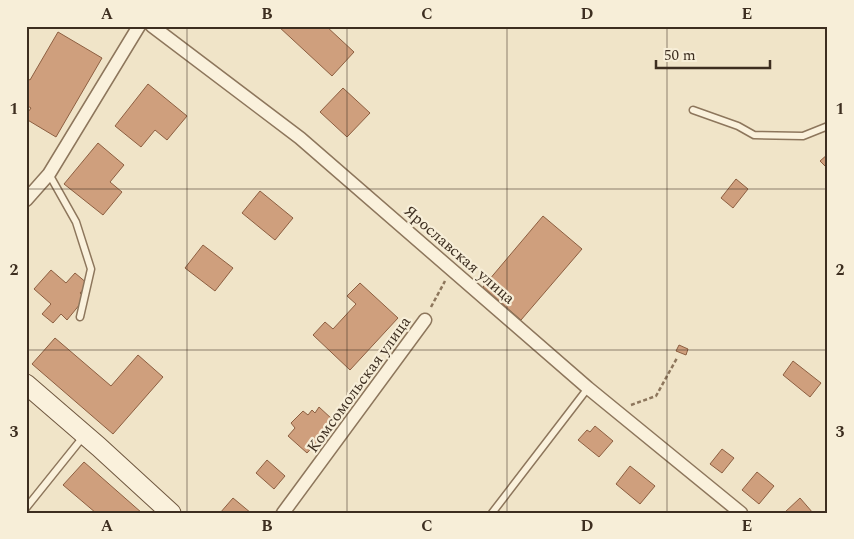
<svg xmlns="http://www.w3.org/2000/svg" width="854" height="539" font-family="Spectral,serif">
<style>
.building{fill:#cf9f7d;stroke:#8d5f41}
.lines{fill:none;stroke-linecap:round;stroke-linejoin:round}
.lane-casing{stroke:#8d765c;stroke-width:9}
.street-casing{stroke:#8d765c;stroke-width:15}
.secondary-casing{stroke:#6f573f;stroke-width:21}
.path{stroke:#8d765c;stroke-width:2.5;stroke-dasharray:4 2.5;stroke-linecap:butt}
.lane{stroke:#faf1dc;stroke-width:6}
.street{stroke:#faf1dc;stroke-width:12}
.secondary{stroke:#faf1dc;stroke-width:19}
.grid{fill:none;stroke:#3d2e20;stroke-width:1;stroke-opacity:0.55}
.labels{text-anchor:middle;stroke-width:4.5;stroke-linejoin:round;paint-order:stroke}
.street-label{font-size:16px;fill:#3d2e20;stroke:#f7eed8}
.neatline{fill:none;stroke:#3d2e20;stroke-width:2}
.grid-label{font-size:16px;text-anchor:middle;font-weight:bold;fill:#3d2e20}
</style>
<rect width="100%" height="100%" fill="#f0e4c8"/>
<path class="building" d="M278,26H326L354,52L332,76Z
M58,32L102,58L56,137L26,119V115L31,108L26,105V78L30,80Z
M148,84L187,116L167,140L155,130L141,147L115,126Z
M343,88L370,113L347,137L320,112Z
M98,143L124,165L110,182L122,192L103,215L64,184Z
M828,154V169L820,161Z
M736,179L748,189L733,208L721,198Z
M260,191L293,218L275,240L242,213Z
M543,216L582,249L521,320L483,287Z
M203,245L233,268L215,291L185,268Z
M51,270L66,283L75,273L88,284L80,293L85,298L67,320L61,314L53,323L42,314L51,304L34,289Z
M360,283L398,318L350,370L313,335L325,322L333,329L356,304L347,296Z
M55,338L111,386L138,355L163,377L113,434L32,364Z
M679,345L688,349L686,355L676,351Z
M793,361L821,383L810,397L783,375Z
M319,407L332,419L326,426L329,429L307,453L288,436L295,428L291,423L303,411L308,415L312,410L315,413Z
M595,426L613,441L599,457L578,440L587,430L590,432Z
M722,449L734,458L722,473L710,464Z
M267,460L285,476L274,489L256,473Z
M84,462L142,513H96L63,485Z
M630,466L655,486L640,504L616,484Z
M757,472L774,486L759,504L742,490Z
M233,498L251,513H220Z
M800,498L813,513H784Z"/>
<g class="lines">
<defs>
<path id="lane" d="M693,110L738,126L754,135L803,136L828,126
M49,174L76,222L91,269L80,317
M26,508L83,437
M492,513L588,388"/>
<path id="street" d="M152,26L300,138L588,388L741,513
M26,200L49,174L139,26
M283,513L425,320"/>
<path id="secondary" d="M26,384L99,447L171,513"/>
</defs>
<use href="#lane" class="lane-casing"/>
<use href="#street" class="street-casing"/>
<use href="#secondary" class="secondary-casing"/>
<path class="path" d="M431,307L445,281
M631,405L656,396L677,358"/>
<use href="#lane" class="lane"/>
<use href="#street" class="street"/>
<use href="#secondary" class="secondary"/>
</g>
<path class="grid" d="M187,26V513M347,26V513M507,26V513M667,26V513M26,189H828M26,350H828"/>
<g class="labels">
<g class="street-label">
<text transform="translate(460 254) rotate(41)" y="6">Ярославская улица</text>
<text transform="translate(358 384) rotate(-54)" y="6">Комсомольская улица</text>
</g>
</g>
<rect width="854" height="539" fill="none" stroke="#f7eed8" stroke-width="55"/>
<path d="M656 60v8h114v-8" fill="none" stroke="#3d2e20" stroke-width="2.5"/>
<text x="664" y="60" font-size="15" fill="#3d2e20" stroke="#f7eed8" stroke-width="4" paint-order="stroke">50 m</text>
<rect x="28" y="28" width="798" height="484" class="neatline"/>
<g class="grid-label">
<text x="107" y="19">A</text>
<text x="267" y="19">B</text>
<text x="427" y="19">C</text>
<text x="587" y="19">D</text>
<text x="747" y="19">E</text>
<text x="14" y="114">1</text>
<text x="840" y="114">1</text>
<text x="14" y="275">2</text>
<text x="840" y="275">2</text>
<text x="14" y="437">3</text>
<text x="840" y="437">3</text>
<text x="107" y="531">A</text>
<text x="267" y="531">B</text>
<text x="427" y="531">C</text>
<text x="587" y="531">D</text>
<text x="747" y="531">E</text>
</g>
</svg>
